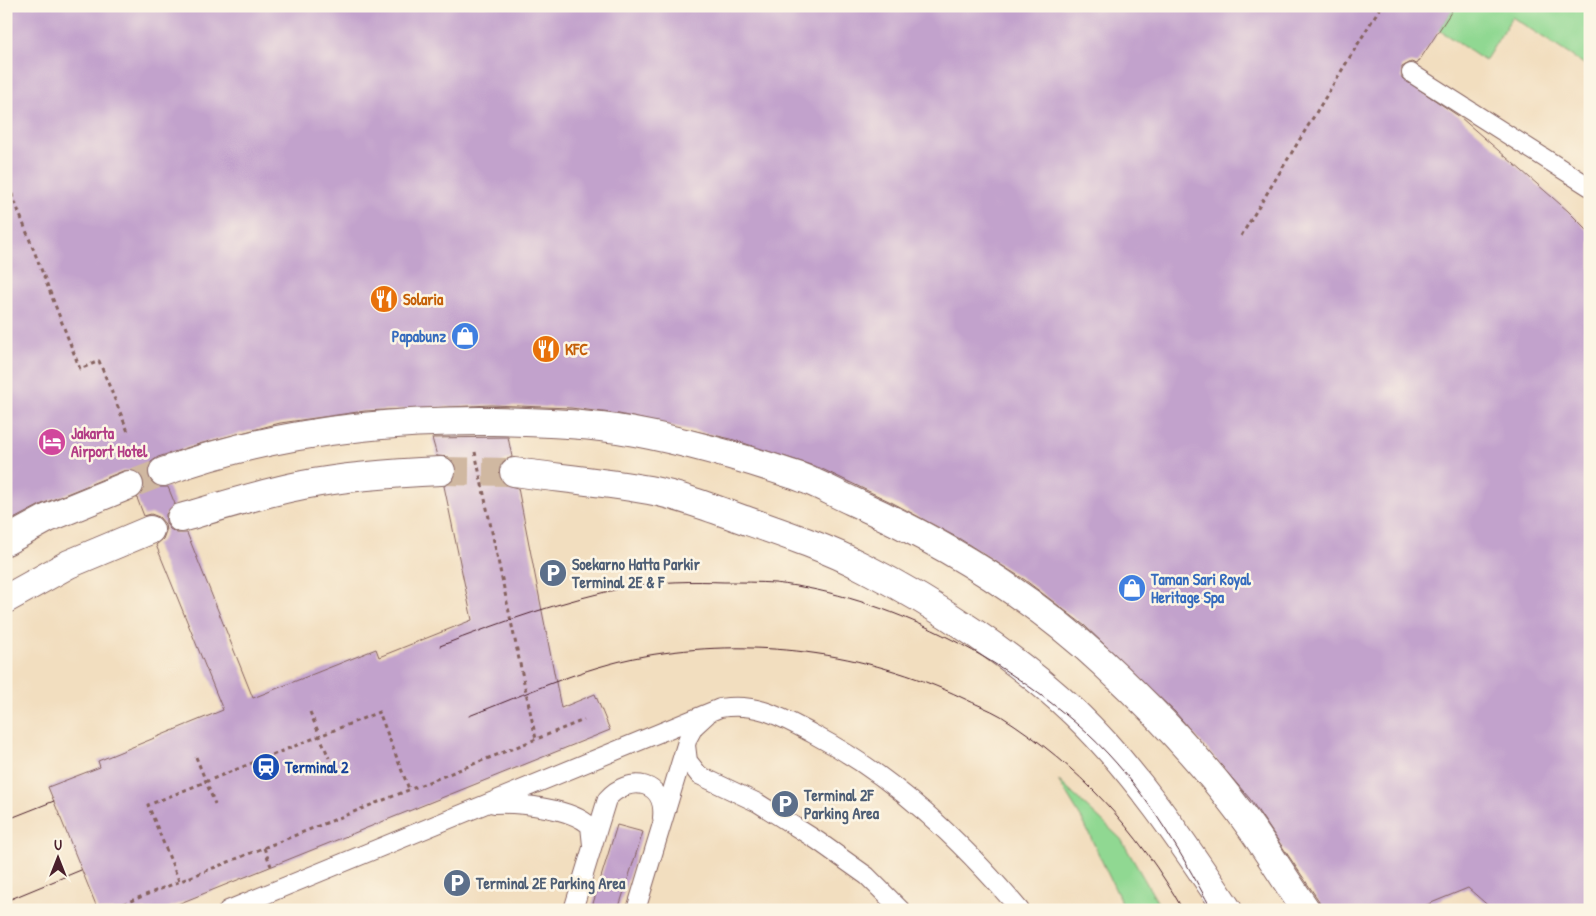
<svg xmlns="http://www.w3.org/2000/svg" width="1596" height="916" font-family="'Patrick Hand',sans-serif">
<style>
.green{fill:#90d892;stroke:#6d7c5e}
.building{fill:#c2a2cc}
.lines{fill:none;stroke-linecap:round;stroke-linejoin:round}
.tertiary-tunnel{stroke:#d0b8a1;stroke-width:28;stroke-dasharray:28 14;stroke-linecap:butt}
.service-casing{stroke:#85625f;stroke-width:20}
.tertiary-casing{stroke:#85625f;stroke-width:30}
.path{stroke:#85625f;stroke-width:3;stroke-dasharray:4 4;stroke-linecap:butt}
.service{stroke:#fff;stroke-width:18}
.tertiary{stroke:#fff;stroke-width:28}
.tram{stroke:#4a1f2b;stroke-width:1}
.labels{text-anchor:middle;stroke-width:5;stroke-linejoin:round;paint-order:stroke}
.food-label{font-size:16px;font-weight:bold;fill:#c56008;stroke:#fcf5e5;text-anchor:start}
.shop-label{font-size:16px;font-weight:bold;fill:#366cbe;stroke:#fcf5e5;text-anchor:end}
.hotel-label{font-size:16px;font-weight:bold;fill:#b23c85;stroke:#fcf5e5;text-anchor:start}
.service-label{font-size:16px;font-weight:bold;fill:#4e5e75;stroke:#fcf5e5;text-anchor:start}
.transit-label{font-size:16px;font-weight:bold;fill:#164399;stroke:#fcf5e5;text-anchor:start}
</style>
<rect width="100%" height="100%" fill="#fcf5e5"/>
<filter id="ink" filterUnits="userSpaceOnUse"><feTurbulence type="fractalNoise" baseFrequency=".02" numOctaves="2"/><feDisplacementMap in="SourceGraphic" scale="10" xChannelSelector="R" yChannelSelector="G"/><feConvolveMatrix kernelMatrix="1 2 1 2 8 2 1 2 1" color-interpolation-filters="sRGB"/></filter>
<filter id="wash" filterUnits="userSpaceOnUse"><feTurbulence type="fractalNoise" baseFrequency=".0096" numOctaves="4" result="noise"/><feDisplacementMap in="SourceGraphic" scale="20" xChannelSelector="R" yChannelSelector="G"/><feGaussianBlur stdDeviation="1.12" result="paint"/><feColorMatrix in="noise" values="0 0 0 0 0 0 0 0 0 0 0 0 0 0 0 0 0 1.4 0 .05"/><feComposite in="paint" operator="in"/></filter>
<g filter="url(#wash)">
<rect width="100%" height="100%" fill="#f2debf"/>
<path class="green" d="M1455,6H1590V68L1512,17L1485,61L1439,30Z
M1058,780L1121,839L1162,910H1125L1083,821Z"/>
<g id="blocks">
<path class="building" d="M6,6H1455L1417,64L1411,62L1402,67V78L1460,117L1568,211L1590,233V910H1493L1468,888L1414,910H1321L1319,901L1250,799L1175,712L1085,626L1025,580L960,539L893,503L820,468L731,439L619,414L571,408L491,405L365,411L280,423L199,444L158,457L151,462L148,468V476L153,484L160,487H168L175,504L166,514V523L170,529L177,533H187L253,698L376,649L379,657L472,620L444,486L455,479L457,470L454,462L449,457L437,456L432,438L508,437L512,457L501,463L498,470L499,478L505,485L518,488L561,708L595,694L610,730L163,910H98L48,787L100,767L98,761L223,710L156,545L163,539L166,531L165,524L159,517L151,514L144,516L137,498L144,487V480L139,473L132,470L123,471L42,504L6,523Z
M617,825L643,832L618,910H591Z"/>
</g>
</g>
<g filter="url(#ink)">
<use href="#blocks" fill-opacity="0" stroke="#85625f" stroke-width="1"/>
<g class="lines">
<path class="tertiary-tunnel" d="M441,471L514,472
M129,485L163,472"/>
<defs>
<path id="service" d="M1411,73L1590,187
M686,745L688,761L699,775L758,803L818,841L867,876L901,910
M494,804C520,803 572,808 590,826L592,845
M228,910L720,708C757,702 781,717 813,734C895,777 960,840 1020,910
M573,910L607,799C629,774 666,781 662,818
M636,910L688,738L694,727L707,715"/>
<path id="tertiary" d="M163,472C269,433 379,420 491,421C532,422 576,423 617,429C673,438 737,456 791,474C812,480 832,492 852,501C943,542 1030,595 1103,663C1158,714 1211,770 1254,832C1272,858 1288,884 1306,910
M514,472C559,478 605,482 649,490C681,496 714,509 745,520C785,534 826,548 863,567C936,604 1016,657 1075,713C1135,771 1182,841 1228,910
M181,518C221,506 262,493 303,485C349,476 395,473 441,471
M6,541L48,518L129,485
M6,599L69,564L150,530"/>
</defs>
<use href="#service" class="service-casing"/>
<use href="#tertiary" class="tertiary-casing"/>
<path class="path" d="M6,179L80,369L99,361L129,434
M1241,236L1381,6
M475,452L536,739
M310,712L329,758
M196,757L215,804
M264,848L271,866
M179,881L148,805L379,712L409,789
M108,910L584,720"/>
<use href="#service" class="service"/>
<use href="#tertiary" class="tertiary"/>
<path class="tram" d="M440,646C501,622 564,600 628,587C659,581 693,581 724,582C741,582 758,582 775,583C888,596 1005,658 1088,734C1141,783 1178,847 1212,910
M469,716C526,694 583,667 644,656C751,637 865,651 963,698C975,704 989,709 1001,716C1077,764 1139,831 1183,910
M6,820L54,801
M6,901L81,870"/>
</g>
</g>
<defs>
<symbol id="restaurant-disc" viewBox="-11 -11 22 22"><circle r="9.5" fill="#e8710a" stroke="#fcf5e5"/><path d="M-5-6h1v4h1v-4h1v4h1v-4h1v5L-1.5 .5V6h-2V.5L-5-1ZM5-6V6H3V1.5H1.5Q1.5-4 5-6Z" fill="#fff"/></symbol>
<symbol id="shop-disc" viewBox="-11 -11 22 22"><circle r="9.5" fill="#3f7fe0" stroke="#fcf5e5"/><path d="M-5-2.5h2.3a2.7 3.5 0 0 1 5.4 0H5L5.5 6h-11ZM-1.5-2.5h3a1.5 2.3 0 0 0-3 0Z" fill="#fff"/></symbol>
<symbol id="hotel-disc" viewBox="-11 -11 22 22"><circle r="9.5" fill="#d1479c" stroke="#fcf5e5"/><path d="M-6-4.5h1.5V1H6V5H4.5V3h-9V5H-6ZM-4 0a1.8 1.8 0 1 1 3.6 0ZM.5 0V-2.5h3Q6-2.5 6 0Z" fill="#fff"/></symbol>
<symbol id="parking-disc" viewBox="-11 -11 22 22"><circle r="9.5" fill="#5c6f8a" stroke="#fcf5e5"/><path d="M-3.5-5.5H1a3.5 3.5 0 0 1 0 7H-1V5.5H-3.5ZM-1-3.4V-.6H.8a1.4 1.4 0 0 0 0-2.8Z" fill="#fff"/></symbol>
<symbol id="station-disc" viewBox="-11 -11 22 22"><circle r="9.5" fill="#1a4fb4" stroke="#fcf5e5"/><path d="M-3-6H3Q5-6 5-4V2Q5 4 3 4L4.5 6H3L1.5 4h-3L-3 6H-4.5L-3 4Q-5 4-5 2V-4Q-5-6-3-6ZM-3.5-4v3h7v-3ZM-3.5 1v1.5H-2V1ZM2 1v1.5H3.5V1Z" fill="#fff"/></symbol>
</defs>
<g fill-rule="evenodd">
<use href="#restaurant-disc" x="368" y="283" width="32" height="32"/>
<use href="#shop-disc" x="449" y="320" width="32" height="32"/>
<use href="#restaurant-disc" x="530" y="333" width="32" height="32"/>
<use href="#hotel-disc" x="36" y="426" width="32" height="32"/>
<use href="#parking-disc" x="537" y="557" width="32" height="32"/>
<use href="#shop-disc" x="1116" y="572" width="32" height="32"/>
<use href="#station-disc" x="250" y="751" width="32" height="32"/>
<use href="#parking-disc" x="769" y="788" width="32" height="32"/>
<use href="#parking-disc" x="441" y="867" width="32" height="32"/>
</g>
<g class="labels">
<g class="food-label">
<text x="403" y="305">Solaria</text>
<text x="565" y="355">KFC</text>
</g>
<g class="shop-label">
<text x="446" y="342">Papabunz</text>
<text x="1151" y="585" text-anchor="start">Taman Sari Royal<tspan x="1151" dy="18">Heritage Spa</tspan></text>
</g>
<g class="hotel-label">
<text x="71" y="439">Jakarta<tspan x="71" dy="18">Airport Hotel</tspan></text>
</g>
<g class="service-label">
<text x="572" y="570">Soekarno Hatta Parkir<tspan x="572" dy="18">Terminal 2E &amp; F</tspan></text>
<text x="804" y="801">Terminal 2F<tspan x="804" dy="18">Parking Area</tspan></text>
<text x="476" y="889">Terminal 2E Parking Area</text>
</g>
<g class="transit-label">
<text x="285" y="773">Terminal 2</text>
</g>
</g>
<rect width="1596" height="916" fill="none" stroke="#fcf5e5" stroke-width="25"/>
<g transform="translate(58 858)" stroke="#fcf5e5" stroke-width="4" paint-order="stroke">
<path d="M0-4L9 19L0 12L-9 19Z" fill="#4a1f2b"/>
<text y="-8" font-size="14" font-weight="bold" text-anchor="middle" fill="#4a1f2b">U</text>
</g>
</svg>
